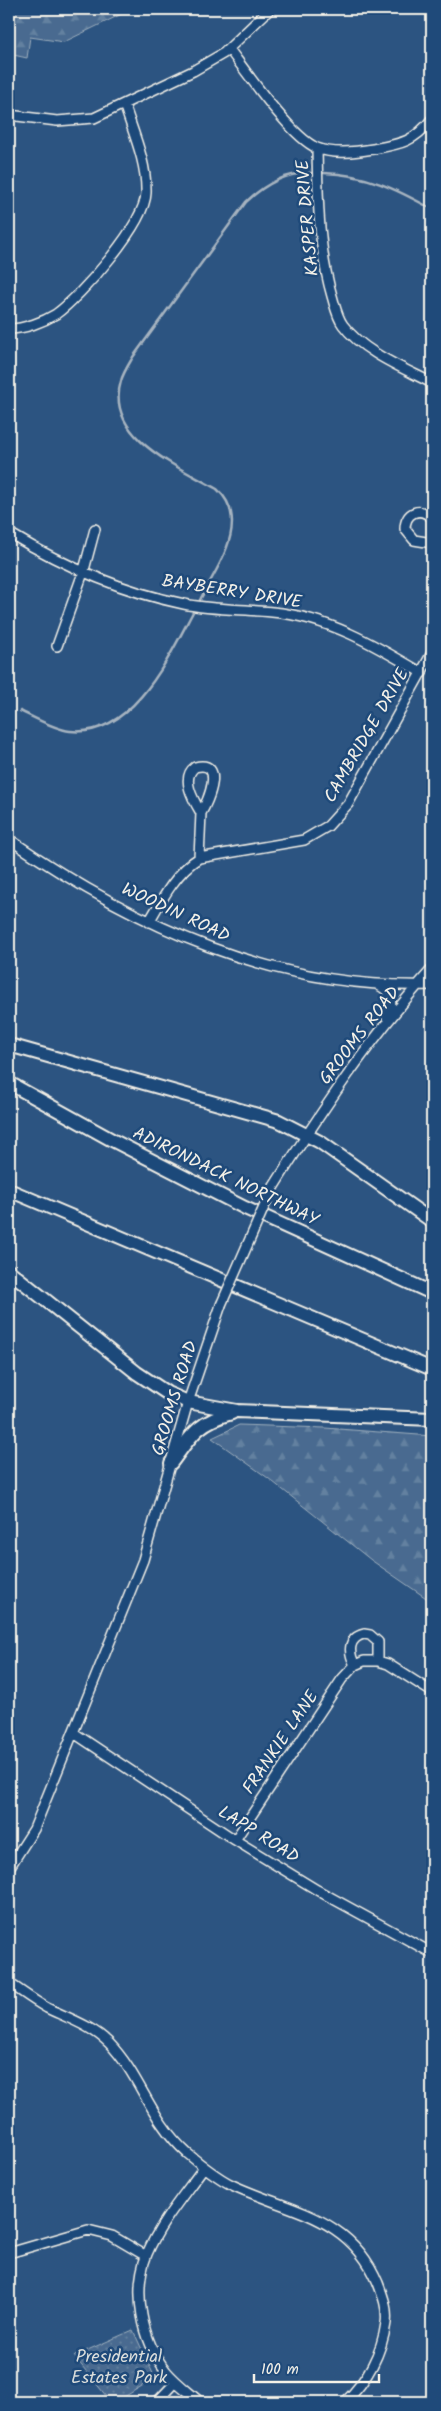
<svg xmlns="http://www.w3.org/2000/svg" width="441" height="2411" font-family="Kalam,sans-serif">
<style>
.forest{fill:url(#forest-firs);stroke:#9eaebc}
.park{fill:url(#park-dots);stroke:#9eaebc}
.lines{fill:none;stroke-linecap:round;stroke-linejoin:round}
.stream{stroke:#a7b4c0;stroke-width:2.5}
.minor-casing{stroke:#f4f1e8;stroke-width:12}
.highway-casing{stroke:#f4f1e8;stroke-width:16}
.minor{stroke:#1f4a7a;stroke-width:9}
.highway{stroke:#1f4a7a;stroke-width:12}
.minor-bridge-casing{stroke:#f4f1e8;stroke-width:12;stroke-linecap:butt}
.minor-bridge{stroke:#1f4a7a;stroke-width:9}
.labels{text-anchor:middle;stroke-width:5;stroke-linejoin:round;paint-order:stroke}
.street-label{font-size:18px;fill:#f4f1e8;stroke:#1f4a7a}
.park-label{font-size:18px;fill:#dadddb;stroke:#1f4a7a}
</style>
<defs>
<pattern id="forest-firs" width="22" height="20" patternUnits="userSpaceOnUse" patternTransform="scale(1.25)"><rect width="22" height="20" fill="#496b90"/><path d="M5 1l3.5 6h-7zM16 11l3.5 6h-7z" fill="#6481a0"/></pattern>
<pattern id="park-dots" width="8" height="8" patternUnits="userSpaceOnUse" patternTransform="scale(1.25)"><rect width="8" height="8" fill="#496b90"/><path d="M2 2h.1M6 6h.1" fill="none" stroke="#6481a0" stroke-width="1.8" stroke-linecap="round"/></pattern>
</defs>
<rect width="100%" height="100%" fill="#2c5481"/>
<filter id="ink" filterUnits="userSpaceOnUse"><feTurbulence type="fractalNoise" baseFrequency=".02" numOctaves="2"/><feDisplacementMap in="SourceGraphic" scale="10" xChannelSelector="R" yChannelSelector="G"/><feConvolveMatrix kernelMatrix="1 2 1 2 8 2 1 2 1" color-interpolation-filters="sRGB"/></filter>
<g filter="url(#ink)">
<path class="forest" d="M9,9H132L64,42L30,37L27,58L9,54Z
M239,1425L325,1428L432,1436V1602L371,1560L268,1478L212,1438Z"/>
<path class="park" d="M133,2330L155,2378L116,2402H111L74,2356Z"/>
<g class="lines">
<path class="stream" d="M324,173C366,174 396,189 432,209
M200,600C217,567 252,521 217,489C179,467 104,437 121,381C123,373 129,364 133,357L246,202C264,185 285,172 311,173
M20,711C35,718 54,729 70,731C132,738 169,657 193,612"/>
<defs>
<path id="minor" d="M229,49C247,73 292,138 317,148C334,155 356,152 373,149C401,144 414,142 432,119
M9,115L57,121L94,118L193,71L224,53L270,9
M317,148C318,198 318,248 332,296C335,306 337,317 343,325C363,352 403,368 432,383
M9,329C24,329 43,322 56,314C81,296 145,224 146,193C147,163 133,132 124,104
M432,518C420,506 405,512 405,529L414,540L432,543
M9,533C62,565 124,592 184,604C213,610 243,609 272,612C328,617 375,645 422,673
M57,646L84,570L95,529
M195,767C226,759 208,802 201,813C194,801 180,778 195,767Z
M9,839C137,927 274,990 432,985
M199,858L201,813
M149,922C162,899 177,871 199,858L304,840L328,826L348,804L432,653
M378,985C393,991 393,1005 387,1018
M271,1191C320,1113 370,1038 432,969
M364,1634L370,1635L378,1642V1661H364L355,1665C348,1652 348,1638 364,1634Z
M378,1661L388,1664L432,1692
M74,1733L235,1840L317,1890L432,1953
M235,1840L342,1679L355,1665
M9,1868L34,1829L143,1560L188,1402L221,1305
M9,1983C21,1991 34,2001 47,2008C68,2018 92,2026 109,2043C141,2076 150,2120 187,2153C200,2164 215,2176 230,2184C289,2212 350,2215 378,2283C383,2296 388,2309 386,2323C382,2353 367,2381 345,2402
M9,2253L88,2230L112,2236L146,2256
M157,2402L176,2382
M200,2402C189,2392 176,2383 166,2371C142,2340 132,2291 147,2254C160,2223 184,2195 204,2167"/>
<path id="highway" d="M9,1045L279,1121L320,1142L432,1221
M9,1083L112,1140L245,1208L432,1293
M9,1190L432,1369
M9,1271L137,1373L167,1393L188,1402L237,1411L432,1419
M171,1463C191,1436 197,1422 232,1413"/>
</defs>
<use href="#minor" class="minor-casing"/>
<use href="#highway" class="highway-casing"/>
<use href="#minor" class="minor"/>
<use href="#highway" class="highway"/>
<defs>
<path id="minor-bridge" d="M221,1305L271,1191"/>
</defs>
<use href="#minor-bridge" class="minor-bridge-casing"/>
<use href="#minor-bridge" class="minor-bridge"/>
</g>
</g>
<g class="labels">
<g class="street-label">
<text transform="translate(307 218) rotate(-95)" y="6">KASPER DRIVE</text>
<text transform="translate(232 591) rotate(9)" y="6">BAYBERRY DRIVE</text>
<text transform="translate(366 735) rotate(-60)" y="6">CAMBRIDGE DRIVE</text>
<text transform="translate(176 912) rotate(25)" y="6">WOODIN ROAD</text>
<text transform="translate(359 1035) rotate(-52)" y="6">GROOMS ROAD</text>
<text transform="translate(226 1176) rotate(26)" y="6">ADIRONDACK NORTHWAY</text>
<text transform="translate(174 1398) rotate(-73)" y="6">GROOMS ROAD</text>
<text transform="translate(280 1742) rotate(-56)" y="6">FRANKIE LANE</text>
<text transform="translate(259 1834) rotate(32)" y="6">LAPP ROAD</text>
</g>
<g class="park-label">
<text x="119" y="2362">Presidential<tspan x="119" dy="21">Estates Park</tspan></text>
</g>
</g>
<rect width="441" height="2411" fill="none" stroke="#1f4a7a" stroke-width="30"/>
<rect x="15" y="15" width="411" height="2381" fill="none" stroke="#f4f1e8" stroke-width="2" filter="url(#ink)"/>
<path d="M254 2374v8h125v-8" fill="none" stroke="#f4f1e8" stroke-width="2.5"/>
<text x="261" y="2374" font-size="15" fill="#f4f1e8" stroke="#1f4a7a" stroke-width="4" paint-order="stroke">100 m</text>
</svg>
